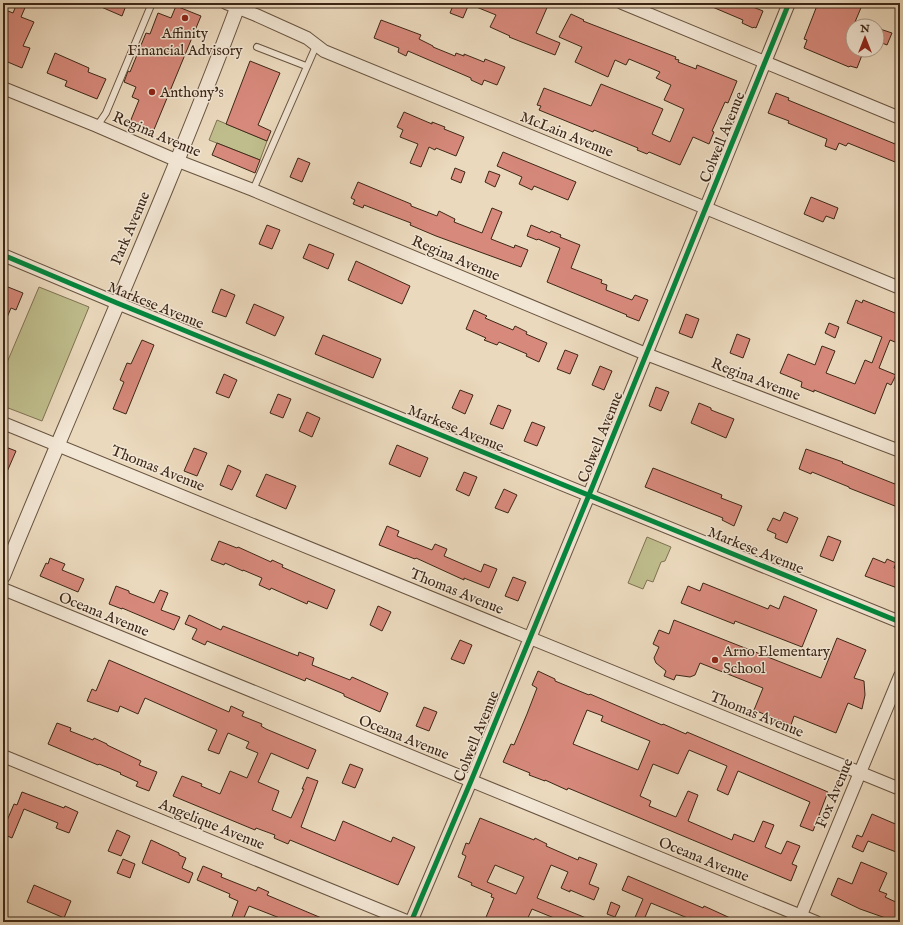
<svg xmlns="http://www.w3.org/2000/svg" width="903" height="925" font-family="'IM FELL English',serif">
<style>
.green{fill:#bfbd8c;stroke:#7e7252}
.building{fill:#d7897b;stroke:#3d2717;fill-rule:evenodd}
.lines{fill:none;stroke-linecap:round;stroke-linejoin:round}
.service-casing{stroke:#685440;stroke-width:8}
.minor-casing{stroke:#685440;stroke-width:14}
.tertiary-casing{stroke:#685440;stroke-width:16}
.service{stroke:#f2e6d4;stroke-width:6}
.minor{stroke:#f2e6d4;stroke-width:12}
.tertiary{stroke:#f2e6d4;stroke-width:14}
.cycleway-casing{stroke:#f2e6d4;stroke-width:8}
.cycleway{stroke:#00873e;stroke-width:5}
.poi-dot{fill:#8f2418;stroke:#f2e6d4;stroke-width:1.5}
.labels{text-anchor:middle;stroke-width:3;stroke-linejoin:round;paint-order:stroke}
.poi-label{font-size:15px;fill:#3d2717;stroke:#f2e6d4;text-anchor:start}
.street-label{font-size:15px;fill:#3d2717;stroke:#f2e6d4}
</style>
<rect width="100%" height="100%" fill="#ebd9bd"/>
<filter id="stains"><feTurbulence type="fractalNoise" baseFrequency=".005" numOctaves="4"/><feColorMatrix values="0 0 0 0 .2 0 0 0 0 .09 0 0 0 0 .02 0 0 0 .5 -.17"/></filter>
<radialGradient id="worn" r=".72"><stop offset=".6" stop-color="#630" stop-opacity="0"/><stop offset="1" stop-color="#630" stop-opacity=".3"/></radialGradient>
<path class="green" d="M217,120L267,141L260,160L209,140Z
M39,287L89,307L42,421L3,406V372Z
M647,537L671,547L665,561L661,562L653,582L647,580L643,589L628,583Z"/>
<path class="building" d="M17,3H27L21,17L34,22L23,46L30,48L22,68L3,60V9L13,13Z
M92,3H127L122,16Z
M454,3H549L536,33L560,43L555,55L509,37L510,36L490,27L496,15L469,4L463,18L450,13Z
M703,3H743L763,11L756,28L754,27L753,28L742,23L743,20Z
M818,3H863L847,41L853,43V50H864L857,68L850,66L849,67L804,48L807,40L804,39Z
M176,6L201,16L153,132L130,122L139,100L132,97L136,87L124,82L128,71L130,72L146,33L150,34L158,13L171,18Z
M571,14L584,20L583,21L676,57L675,59L679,60L678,62L696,69L697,65L737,81L728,103L725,102L712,131L714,132L709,144L693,137L680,165L649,152L647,154L637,150L638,148L594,130L593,132L539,110L541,106L537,105L544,88L591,106L601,84L663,109L652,134L670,142L684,109L664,100L671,85L656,78L660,72L629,59L626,65L615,60L608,77L575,62L582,47L559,37Z
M381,20L421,35L419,39L433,46V47L455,56L456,53L464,56V54L484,62L485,59L505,67L497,85L484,80L482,85L471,80V78L408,51L406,56L398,52L399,48L374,38Z
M880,29L892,33L887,45L877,41V36Z
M55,53L89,68L88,72L106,79L97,99L65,86L67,81L47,73Z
M250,61L280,73L258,125L271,131L267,141L226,124Z
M776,93L789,98L788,100L900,146V164L848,143L846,146L839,143L836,150L825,146L827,139L788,123L789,121L768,113Z
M404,112L432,124V122L445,127L444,129L464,137L456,156L436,148L435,150L429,147L421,167L410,163L418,144L400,137L403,130L397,127Z
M217,143L260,160L255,173L212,155Z
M503,152L576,182L568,200L534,186L532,190L519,184L522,177L497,166Z
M298,158L310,163L302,182L290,177Z
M455,168L465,172L461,183L451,179Z
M489,171L500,175L495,187L485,182Z
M358,182L411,204V206L437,216L439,211L455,219L454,222L482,233L492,208L502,212L491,239L514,248L515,245L528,250L521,267L436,236L410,225L411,223L364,205L363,208L353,204L355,200L351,198Z
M811,197L838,208L834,219L826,216L823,222L804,214Z
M267,225L280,230L272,249L259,244Z
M531,225L550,233L551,231L561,235L560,237L580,245L571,268L602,280L601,283L607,285L606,290L632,300L635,295L648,300L639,321L626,316L627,315L547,282L560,248L538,239L537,240L527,236Z
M309,244L334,254L328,269L303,258Z
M356,261L410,286L402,304L348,280Z
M3,285L23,293L16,310L11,308L3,327Z
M221,289L235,295L226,317L212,312Z
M856,300L862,303L863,300L900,315V344L890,340L879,368L896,375L891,385L887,383L875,414L814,390V392L801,387L802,382L780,373L788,354L815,365L822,346L835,351L826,373L855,384L865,360L872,363L882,337L847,323Z
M254,304L284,317L275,336L246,323Z
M474,310L487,316L485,318L513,330L515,326L527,332L526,334L547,343L539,362L526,356L527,354L499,342L497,345L484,340L486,338L466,329Z
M686,314L699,319L692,338L679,333Z
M829,323L839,327L835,338L825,333Z
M737,334L750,339L743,358L730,353Z
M323,335L381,359L373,378L315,354Z
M142,340L154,345L126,414L113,409L124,382L120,380L127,363L131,364Z
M565,350L578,355L570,374L557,369Z
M600,366L612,371L604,390L592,385Z
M224,374L237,380L229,398L216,393Z
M656,387L669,392L661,411L649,406Z
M460,390L473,395L465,414L452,408Z
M278,394L291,399L283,418L270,413Z
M699,403L711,408V410L734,419L726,438L691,423Z
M498,405L511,410L503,429L490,424Z
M307,412L320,418L312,437L299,431Z
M532,422L545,427L537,446L524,441Z
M397,445L428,458L420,477L389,464Z
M3,446L16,451L3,481Z
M194,448L207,453L197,476L184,471Z
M806,449L843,462L842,463L900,486V508L849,488V487L812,472L811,474L799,469Z
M228,465L241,471L232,490L220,485Z
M653,468L722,495L721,498L742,506L734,526L722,520L723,518L645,487Z
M464,472L477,477L469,496L456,490Z
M266,474L296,486L286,509L256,496Z
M504,489L517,495L508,513L495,508Z
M784,512L798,518L787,543L775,538L776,534L767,530L773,518L780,521Z
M387,526L399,531L397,536L432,550L435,544L447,549L444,556L481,572L484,564L497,569L489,588L464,578V580L416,558L415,559L379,545Z
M828,536L841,541L833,561L820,556Z
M219,541L237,548L238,547L271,562L272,560L283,565L282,567L335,590L327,609L308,601L307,604L271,588L270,590L259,585L262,578L243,570V571L225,563L224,565L211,560Z
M50,558L65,564L62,570L84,579L78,592L40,576L46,563L48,564Z
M873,558L885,563L887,559L896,563L894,568L900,570V589L865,576Z
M513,577L526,582L518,601L505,596Z
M703,583L768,609L770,605L779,609L784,596L817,610L802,647L735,621L734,624L681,603L688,586L700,591Z
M116,586L129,591V593L154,603L160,590L168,593L161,610L180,617L174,630L122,608V609L109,604Z
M378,606L391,612L382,631L370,625Z
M189,615L221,630L223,626L298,656L299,652L314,658L312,665L350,680L352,677L388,693L380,712L344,696V694L306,678L305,681L207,641L205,645L192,639L197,629L185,624Z
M674,620L821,678L837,638L866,650L854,678L864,681L865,695L862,709L848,703L836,733L794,716L791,725L754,710L763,688L700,663L695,675L690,677L676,675L674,680L664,676L666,671L656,663L654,658L659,647L653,644L659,630L669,634Z
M460,640L472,645L464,664L451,659Z
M109,660L229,712L231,706L244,712L242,716L262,724L261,726L266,729L316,750L308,769L271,753L258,782L279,791L272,810L291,818L304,789H302L307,777L318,781L301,827L335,841L343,821L391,842L393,837L415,847L398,885L290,840L288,844L274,838L275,835L256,828L255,830L173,796L182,776L202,784L201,786L220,794L230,771L247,778L258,753L246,748L249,742L228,733L219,754L208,750L217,730L145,698L138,714L120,706L118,712L87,701L92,689L96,691Z
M538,671L555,679V681L589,695L590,694L662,725L663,724L686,734L687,732L828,792L813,831L800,826L810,802L738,771L728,795L717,790L727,766L689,750L678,774L653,764L640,796L651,801L649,806L676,817L688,791L698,795L688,821L732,840L734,834L754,842L763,821L774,825L765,847L781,854L787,841L800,846L792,864L797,866L791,881L568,788L567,790L545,780V781L529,775L530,773L503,762L511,744L514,745L527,714L537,688L532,685ZM587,710L603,716L601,721L650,741L638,770L573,744Z
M424,707L437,712L429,731L416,726Z
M57,723L71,728L70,731L93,740L94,738L107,744V745L141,761L139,765L157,772L149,791L136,786L138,782L120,774L121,773L99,764L98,765L48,744Z
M350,764L363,769L355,788L342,783Z
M22,792L64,808L65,806L78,812L69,833L56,828L58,823L24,809L12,838L3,834V830L14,804L17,805Z
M872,814L900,826V842L896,852L868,841L863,852L852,847L857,835L862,837Z
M480,818L534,840L535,838L547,844L546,846L578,860L579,857L597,864L589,884L599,888L594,900L570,890V892L561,888L568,872L551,865L537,898L596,922H564L532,909L526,922H484L494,898L491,897L492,894L471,885L472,883L458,877L466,856L462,854L466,843L469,844ZM495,865L524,877L516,894L487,882Z
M117,830L130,836L121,856L108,851Z
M151,840L179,853V855L186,858L182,868L193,873L189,883L142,863Z
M123,859L135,864L130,878L117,873Z
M861,862L887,873L879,891L887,894L885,897L900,904V916L897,922L860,909L831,895L838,878L852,884Z
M203,866L222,874L221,877L256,891L258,887L269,892L267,895L331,922H290L249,906L242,922H230L238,901L229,897L230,894L197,880Z
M628,876L703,908L704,906L739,922H701L690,917V919L651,903L643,922H633L643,899L622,890Z
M34,885L71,901L64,918L27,902Z
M611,902L620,906L615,917L607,914Z"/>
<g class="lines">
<defs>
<path id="service" d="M257,47L306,66
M97,126L106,113L152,3
M253,190L316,46"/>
<path id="minor" d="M226,3L256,15L307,38L324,51L900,288
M622,3L900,118
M3,88L97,126L178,161L253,190L646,354L900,451
M3,255L117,303L900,622
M3,423L900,789
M3,589L816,922
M3,756L409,922
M411,922L471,781L589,495L789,3
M798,922L900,676"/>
<path id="tertiary" d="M3,576C81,385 167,196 239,3"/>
</defs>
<use href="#service" class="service-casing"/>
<use href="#minor" class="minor-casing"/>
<use href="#tertiary" class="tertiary-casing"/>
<use href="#service" class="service"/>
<use href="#minor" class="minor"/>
<use href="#tertiary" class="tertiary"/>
<defs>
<path id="cycleway" d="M3,255L117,303L900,622
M411,922L471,781L589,495L789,3"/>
</defs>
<use href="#cycleway" class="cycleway-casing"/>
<use href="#cycleway" class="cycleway"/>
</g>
<g class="poi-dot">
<circle cx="185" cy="18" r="4"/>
<circle cx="152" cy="92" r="4"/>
<circle cx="715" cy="660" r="4"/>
</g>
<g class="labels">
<g class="poi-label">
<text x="185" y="38" text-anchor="middle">Affinity<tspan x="185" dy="17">Financial Advisory</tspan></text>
<text x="160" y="97">Anthony's</text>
<text x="723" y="656">Arno Elementary<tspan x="723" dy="17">School</tspan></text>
</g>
<g class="street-label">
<text transform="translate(157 134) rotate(23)" y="5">Regina Avenue</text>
<text transform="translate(567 134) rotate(22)" y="5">McLain Avenue</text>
<text transform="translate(722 137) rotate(-68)" y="5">Colwell Avenue</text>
<text transform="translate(130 228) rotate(-67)" y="5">Park Avenue</text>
<text transform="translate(456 258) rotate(23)" y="5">Regina Avenue</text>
<text transform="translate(156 305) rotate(22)" y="5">Markese Avenue</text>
<text transform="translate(756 379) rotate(21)" y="5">Regina Avenue</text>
<text transform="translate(456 428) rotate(22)" y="5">Markese Avenue</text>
<text transform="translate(600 437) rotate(-68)" y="5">Colwell Avenue</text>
<text transform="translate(158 468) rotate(22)" y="5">Thomas Avenue</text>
<text transform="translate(756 550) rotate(22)" y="5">Markese Avenue</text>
<text transform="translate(457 591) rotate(22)" y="5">Thomas Avenue</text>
<text transform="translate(104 614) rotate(22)" y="5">Oceana Avenue</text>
<text transform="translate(757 714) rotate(22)" y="5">Thomas Avenue</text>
<text transform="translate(476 736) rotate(-68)" y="5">Colwell Avenue</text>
<text transform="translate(404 737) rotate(22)" y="5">Oceana Avenue</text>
<text transform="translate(834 793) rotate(-67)" y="5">Fox Avenue</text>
<text transform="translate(212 824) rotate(22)" y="5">Angelique Avenue</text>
<text transform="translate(704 859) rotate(22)" y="5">Oceana Avenue</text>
</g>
</g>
<rect width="903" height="925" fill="none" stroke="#ebd9bd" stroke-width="16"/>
<rect x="4" y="4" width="895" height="917" fill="none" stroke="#3d2717" stroke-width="2"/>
<rect x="8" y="8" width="887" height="909" fill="none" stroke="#3d2717"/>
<g transform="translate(865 38)"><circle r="19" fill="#f2e6d4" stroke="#aa9a88"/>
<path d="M0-3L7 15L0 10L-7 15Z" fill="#8f2418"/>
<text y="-6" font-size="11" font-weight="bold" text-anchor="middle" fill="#3d2717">N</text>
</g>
<rect width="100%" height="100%" filter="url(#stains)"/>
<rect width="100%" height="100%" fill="url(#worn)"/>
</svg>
